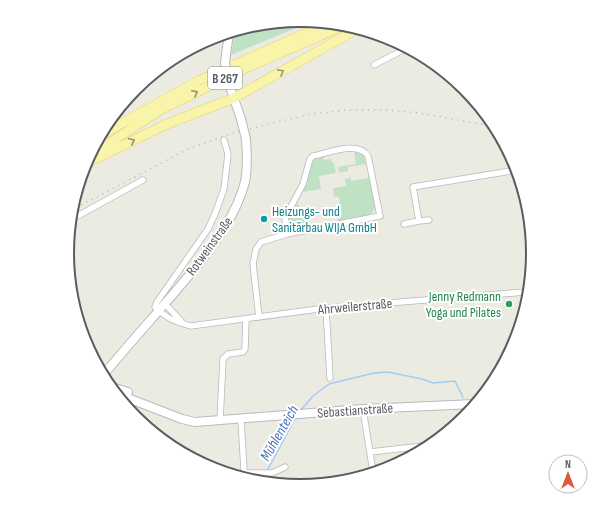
<svg xmlns="http://www.w3.org/2000/svg" width="600" height="506" font-family="'Sofia Sans Condensed',sans-serif">
<style>
.green{fill:#c0e2c4}
.lines{fill:none;stroke-linecap:round;stroke-linejoin:round}
.stream{stroke:#a5caf8;stroke-width:1.5}
.street-casing{stroke:#b7b8bd;stroke-width:7}
.secondary-casing{stroke:#b7b9bf;stroke-width:10}
.primary-casing{stroke:#e6d161;stroke-width:10}
.street{stroke:#fff;stroke-width:5.5}
.secondary{stroke:#fff;stroke-width:8}
.primary{stroke:#f8f5aa;stroke-width:9}
.rail{stroke:#b2b3b3;stroke-width:1.5;stroke-dasharray:1 5;stroke-linecap:butt}
.secondary-bridge-casing{stroke:#b7b9bf;stroke-width:10;stroke-linecap:butt}
.secondary-bridge{stroke:#fff;stroke-width:8}
.oneway{stroke:#91927b}
.culture-dot{fill:#0f9aa8;stroke:#fff;stroke-width:1.5}
.leisure-dot{fill:#2e9e5b;stroke:#fff;stroke-width:1.5}
.labels{text-anchor:middle;stroke-width:4;stroke-linejoin:round;paint-order:stroke}
.shield{fill:#fff;stroke:#8c8d90;stroke-width:1}
.shield-label{font-size:13px;font-weight:bold;fill:#5a5c61}
.culture-label{font-size:14px;fill:#0d838f;stroke:#fff;text-anchor:start}
.street-label{font-size:14px;fill:#5a5c61;stroke:#fff}
.leisure-label{font-size:14px;fill:#27864d;stroke:#fff;text-anchor:end}
.water-label{font-size:15px;font-style:italic;fill:#4b73b9;stroke:#fff}
.rim{fill:none;stroke:#5a5c61;stroke-width:2}
</style>
<rect width="100%" height="100%" fill="#ecebe2"/>
<path class="green" d="M300,20L310,22L231,55L235,33Z
M354,151L363,154L367,168L365,164L348,167V171L339,173L338,167L356,164Z
M323,157L324,160L331,159L332,163H334L336,173L319,176L321,189L303,192L311,163L316,158Z
M369,174C378,217 382,213 339,222L338,217L342,215L339,197H334L333,188L346,186L345,179L350,178L351,181L368,178V175Z
M298,203L299,209H304L306,223L303,224V226H299V229L296,230L290,226L288,218Z"/>
<g class="lines">
<path class="stream" d="M301,410L313,396L329,384L374,373L388,372L422,379L433,383L455,381L463,397
M267,471L296,417"/>
<defs>
<path id="street" d="M374,65L405,49
M224,140L228,154L224,189L215,214L208,229L157,302L155,307C165,318 177,323 191,326L326,308L525,292
M74,218L143,180
M419,221L429,220
M404,224L419,221L413,187L517,170
M165,304L182,322
M326,308L330,378
M259,317L253,264L256,249L261,242L287,234L380,216L368,156C358,140 328,153 313,156L310,159L303,184L285,218L287,234
M363,409L373,472
M241,420L244,470L246,473H272L285,467
M220,421L223,359L228,354L243,352L245,349L246,319
M370,452L423,446"/>
<path id="secondary" d="M226,54L229,34
M228,81L241,119
M105,373C133,339 163,307 191,273C213,245 236,217 245,182C248,167 247,153 246,139
M115,388L128,392
M120,395L182,419L195,422L363,409L474,404"/>
<path id="primary" d="M106,132L198,81L324,25
M91,155L160,110L244,69L338,28
M85,164L167,124L234,98L354,31"/>
</defs>
<use href="#street" class="street-casing"/>
<use href="#secondary" class="secondary-casing"/>
<use href="#primary" class="primary-casing"/>
<use href="#street" class="street"/>
<use href="#secondary" class="secondary"/>
<use href="#primary" class="primary"/>
<path class="rail" d="M76,208L188,149L236,132L311,114L348,110H388L420,113L490,126"/>
<defs>
<path id="secondary-bridge" d="M226,54L225,63L228,81
M241,119L246,139"/>
</defs>
<use href="#secondary-bridge" class="secondary-bridge-casing"/>
<use href="#secondary-bridge" class="secondary-bridge"/>
</g>
<defs><path id="oneway-chevron" d="M-2-3.5L2.5 0L-2 3.5" fill="none" stroke-width="1.6" stroke-linecap="round" stroke-linejoin="round"/></defs>
<g class="oneway">
<use href="#oneway-chevron" transform="translate(281 72) rotate(-30)"/>
<use href="#oneway-chevron" transform="translate(195 93) rotate(-26)"/>
<use href="#oneway-chevron" transform="translate(132 141) rotate(-25)"/>
</g>
<circle class="culture-dot" cx="264" cy="219" r="4"/>
<circle class="leisure-dot" cx="509" cy="304" r="4"/>
<g class="labels">
<rect class="shield" x="208" y="67" width="34" height="22" rx="3"/>
<g class="shield-label">
<text x="225" y="83">B 267</text>
</g>
<g class="culture-label">
<text x="272" y="216">Heizungs- und<tspan x="272" dy="16">Sanitärbau WIJA GmbH</tspan></text>
</g>
<g class="street-label">
<text transform="translate(209 246) rotate(-54)" y="5">Rotweinstraße</text>
<text transform="translate(355 306) rotate(-5)" y="5">Ahrweilerstraße</text>
<text transform="translate(355 410) rotate(-4)" y="5">Sebastianstraße</text>
</g>
<g class="leisure-label">
<text x="501" y="301">Jenny Redmann<tspan x="501" dy="16">Yoga und Pilates</tspan></text>
</g>
<g class="water-label">
<text transform="translate(279 433) rotate(-60)" y="5">Mühlenteich</text>
</g>
</g>
<path d="M0 0H600V506H0ZM74 253a226 226 0 1 1 452 0a226 226 0 1 1-452 0Z" fill="#fff" fill-rule="evenodd"/>
<path class="rim" d="M74 253a226 226 0 1 1 452 0a226 226 0 1 1-452 0Z"/>
<g transform="translate(568 474)"><circle r="19" fill="#ffffff" stroke="#bdbec0"/>
<path d="M0-3L7 15L0 10L-7 15Z" fill="#db5938"/>
<text y="-6" font-size="11" font-weight="bold" text-anchor="middle" fill="#5a5c61">N</text>
</g>
</svg>
